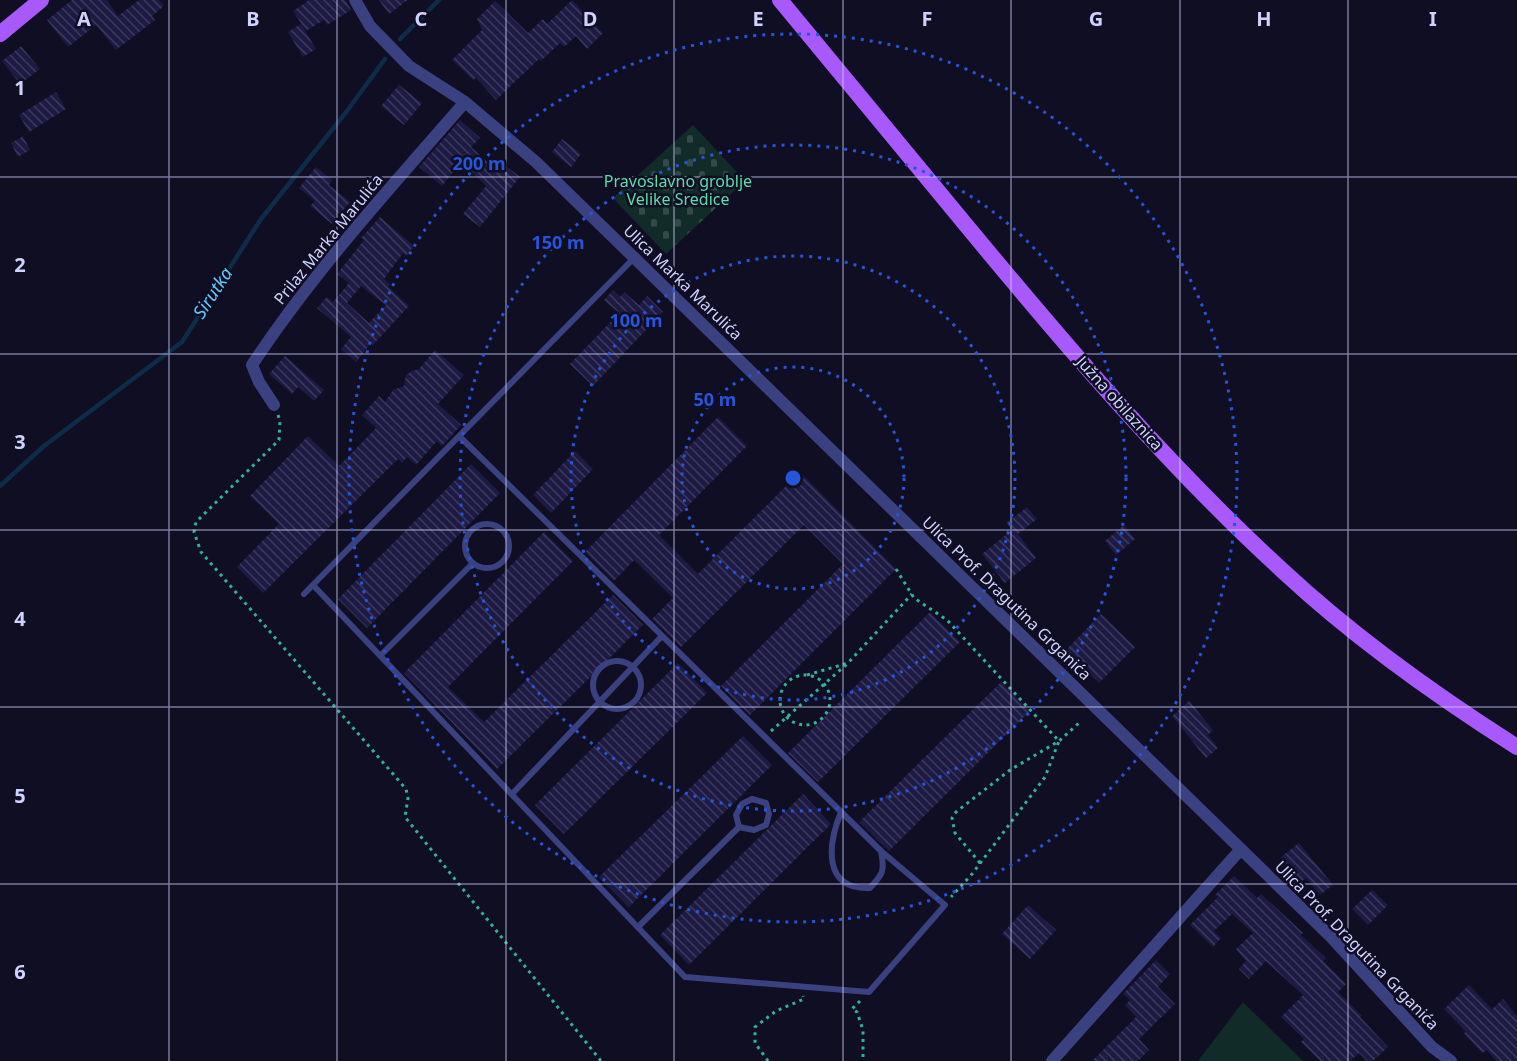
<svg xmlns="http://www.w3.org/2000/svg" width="1517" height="1061" font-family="'Noto Sans',sans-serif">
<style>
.green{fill:#112c28}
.cemetery{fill:url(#cemetery-stones)}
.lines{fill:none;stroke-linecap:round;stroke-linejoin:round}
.stream{stroke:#0d2c47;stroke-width:4.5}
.building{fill:url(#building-back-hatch);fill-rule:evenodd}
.path{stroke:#30b398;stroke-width:3;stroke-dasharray:3 4.5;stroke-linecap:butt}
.service{stroke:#3a4181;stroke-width:6}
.minor{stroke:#3a4181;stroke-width:12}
.primary{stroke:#a859fc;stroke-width:16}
.grid{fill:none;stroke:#d0d2fe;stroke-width:1.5;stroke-opacity:0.55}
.ring{fill:none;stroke:#2655da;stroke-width:3;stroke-dasharray:3 6}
.labels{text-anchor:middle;stroke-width:5;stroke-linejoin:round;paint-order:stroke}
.park-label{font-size:16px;fill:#5dddab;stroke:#0f0e23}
.street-label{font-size:16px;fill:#d0d2fe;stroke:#0f0e23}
.water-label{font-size:18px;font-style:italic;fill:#60cbfd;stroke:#0f0e23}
.grid-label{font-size:20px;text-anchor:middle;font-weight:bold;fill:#d0d2fe;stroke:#0f0e23;stroke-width:5;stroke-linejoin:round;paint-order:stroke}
.centre{fill:#2655da;stroke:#0f0e23;stroke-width:3}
.ring-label{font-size:18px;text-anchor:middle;font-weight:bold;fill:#2655da;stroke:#0f0e23;stroke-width:5;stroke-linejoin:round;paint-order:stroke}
</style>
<defs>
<pattern id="cemetery-stones" width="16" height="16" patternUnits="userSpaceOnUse" patternTransform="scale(1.5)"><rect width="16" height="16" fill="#112c28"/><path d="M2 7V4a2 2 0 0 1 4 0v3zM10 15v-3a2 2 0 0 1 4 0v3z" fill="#334a48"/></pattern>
<pattern id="building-back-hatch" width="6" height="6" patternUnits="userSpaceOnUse" patternTransform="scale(1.5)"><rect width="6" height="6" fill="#1d1a43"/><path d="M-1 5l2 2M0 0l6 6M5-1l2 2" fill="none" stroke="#3d3a5f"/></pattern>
</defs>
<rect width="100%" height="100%" fill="#0f0e23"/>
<path class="green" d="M1243,1002L1303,1061H1198Z"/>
<path class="cemetery" d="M693,125L745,181L666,254L613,198Z"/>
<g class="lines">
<path class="stream" d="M400,39L439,0
M0,486L44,446L182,342L261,219L347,111L385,59"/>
</g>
<path class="building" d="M72,0H107L118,16L139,0H159L164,6L152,16L155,20L116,50L96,25L68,47L47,20Z
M309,0H346L351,10L327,25L324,20L306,31L293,11Z
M379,0H408L389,14Z
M572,0L603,33L587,49L576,36L564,47L560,43L541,61L539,59L496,100L476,78L473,80L452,60L482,30L477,19L495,1L528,33L543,19L547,24Z
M301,24L316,49L303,57L288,32Z
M21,46L40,69L20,84L2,61Z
M399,85L422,103L404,125L381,106Z
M56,92L66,109L29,132L19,115Z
M460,120L480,138L471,147L492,166L497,159L520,177L480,227L463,214L486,186L480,180L461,162L442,186L419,167Z
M23,136L30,150L18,157L11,143Z
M562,139L581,154L571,167L552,152Z
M316,167L332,180L329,185L350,202L332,224L310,206L315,201L299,188Z
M380,217L414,246L406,256L403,253L384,279L390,284L388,286L409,306L373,345L371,343L356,362L341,349L351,337L317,308L327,297L333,302L349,283L337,274L364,240L361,238ZM361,286L386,305L369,323L347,303Z
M613,290L620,297L624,292L639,305L647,296L663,312L593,386L570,364L619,313L604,300Z
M435,350L464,375L438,404L461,425L442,446L437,441L416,465L407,457L402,463L398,459L263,593L237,567L279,524L250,496L308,436L339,466L376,428L362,415L379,396L385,402L393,390L404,386L406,375L412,371L419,369Z
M285,356L324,390L314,401L298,387L292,394L269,374Z
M718,417L747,446L659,535L698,574L800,472L896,569L750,715L721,686L843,564L804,525L681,647L652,619L673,598L634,560L614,581L585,552Z
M575,451L593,469L551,513L533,495Z
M471,464L500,493L367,628L338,599Z
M1027,507L1037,519L1018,534L1036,558L1005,583L982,554L1012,530L1006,523Z
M1124,525L1135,539L1116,555L1105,541Z
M544,532L573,561L448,687L484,722L613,595L643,625L497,769L404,673Z
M930,612L960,642L818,782L788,753Z
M1101,614L1135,647L1099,683L1066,650Z
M678,663L707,693L564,834L535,805Z
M1001,682L1030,711L889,851L859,822Z
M1189,701L1213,730L1208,735L1218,748L1206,758L1172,716Z
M743,736L772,765L629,907L599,877Z
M803,794L831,824L689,965L660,935Z
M1299,843L1333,885L1320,895L1306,878L1301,882L1281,857Z
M1234,876L1257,898L1261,894L1303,933L1301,935L1326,958L1323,961L1346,984L1338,992L1362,1016L1360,1017L1388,1047L1373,1061H1367L1359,1053L1350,1061H1320L1301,1042L1304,1039L1281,1017L1303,995L1266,961L1249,979L1239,969L1246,961L1236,949L1253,933L1232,914L1214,931L1221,938L1213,947L1190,925L1218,897L1215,895Z
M1372,890L1388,905L1368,925L1352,909Z
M1028,905L1056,930L1030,959L1002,934Z
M1156,960L1170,974L1158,987L1175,1004L1139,1039L1149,1050L1138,1061H1092L1136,1017L1125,1005L1130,1000L1123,994Z
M1469,985L1492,1009L1503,999L1517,1016V1061H1496L1487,1050L1482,1053L1464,1033L1466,1032L1444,1009Z"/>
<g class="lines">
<path class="path" d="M278,415L280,421L279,440L196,522L194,532L201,552L406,789L408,798L405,817L601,1061
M896,569L914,598L947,620L1059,741L1045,777L972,874L951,897
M807,675L848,663L912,594
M780 700a25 25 0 1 1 50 0a25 25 0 1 1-50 0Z
M771,731L847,664
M980,863L955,833L952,818L956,812L1010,770L1059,741L1080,722
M860,1001L852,1009L857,1012L863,1030V1061
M768,1061L755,1043V1027L776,1011L804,999L803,996"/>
<path class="service" d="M459,436L881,851C885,871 883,874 870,888C822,890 828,844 841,812
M465 546a22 22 0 1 1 44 0a22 22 0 1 1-44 0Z
M313,585L685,977L869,992L945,905L881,851
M304,594L634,258
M380,656L473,563
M593 685a24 24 0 1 1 48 0a24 24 0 1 1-48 0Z
M512,794L662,636
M638,927L739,827L736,815L742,804L752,799L766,803L769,814L766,825L754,830L739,827"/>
<path class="minor" d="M355,0L370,26L409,66L465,102L536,162L1331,937L1432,1047L1451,1061
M274,405L259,382L252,365C314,271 391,187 465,102
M1052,1061L1241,849"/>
<path class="primary" d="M780,0C842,75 904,150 966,225C1066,346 1168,466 1284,572C1355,638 1435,695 1517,747
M0,34L41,0"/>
</g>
<path class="grid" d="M169,0V1061M337,0V1061M506,0V1061M674,0V1061M843,0V1061M1011,0V1061M1180,0V1061M1348,0V1061M0,177H1517M0,354H1517M0,530H1517M0,707H1517M0,884H1517"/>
<g class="ring">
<circle cx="793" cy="478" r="111"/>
<circle cx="793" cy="478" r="222"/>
<circle cx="793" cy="478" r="333"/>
<circle cx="793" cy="478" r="444"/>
</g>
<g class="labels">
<g class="park-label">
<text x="678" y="187">Pravoslavno groblje<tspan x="678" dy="18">Velike Sredice</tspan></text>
</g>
<g class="street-label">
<text transform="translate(328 239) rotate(-51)" y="6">Prilaz Marka Marulića</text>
<text transform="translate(683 282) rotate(44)" y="6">Ulica Marka Marulića</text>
<text transform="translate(1120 403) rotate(48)" y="6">Južna obilaznica</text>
<text transform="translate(1007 598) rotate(44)" y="6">Ulica Prof. Dragutina Grganića</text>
<text transform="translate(1357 945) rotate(46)" y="6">Ulica Prof. Dragutina Grganića</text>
</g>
<g class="water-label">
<text transform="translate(213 293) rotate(-57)" y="6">Sirutka</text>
</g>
</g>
<g class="grid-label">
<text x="84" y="26">A</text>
<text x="253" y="26">B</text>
<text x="421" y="26">C</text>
<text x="590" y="26">D</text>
<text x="758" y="26">E</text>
<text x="927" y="26">F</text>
<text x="1096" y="26">G</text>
<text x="1264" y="26">H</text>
<text x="1433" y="26">I</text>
<text x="20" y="95">1</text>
<text x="20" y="272">2</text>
<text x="20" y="449">3</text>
<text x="20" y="626">4</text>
<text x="20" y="803">5</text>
<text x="20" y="979">6</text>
</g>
<circle cx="793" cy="478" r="9" class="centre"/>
<g class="ring-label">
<text x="479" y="170">200 m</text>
<text x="558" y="249">150 m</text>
<text x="636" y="327">100 m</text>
<text x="715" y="406">50 m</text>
</g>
</svg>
